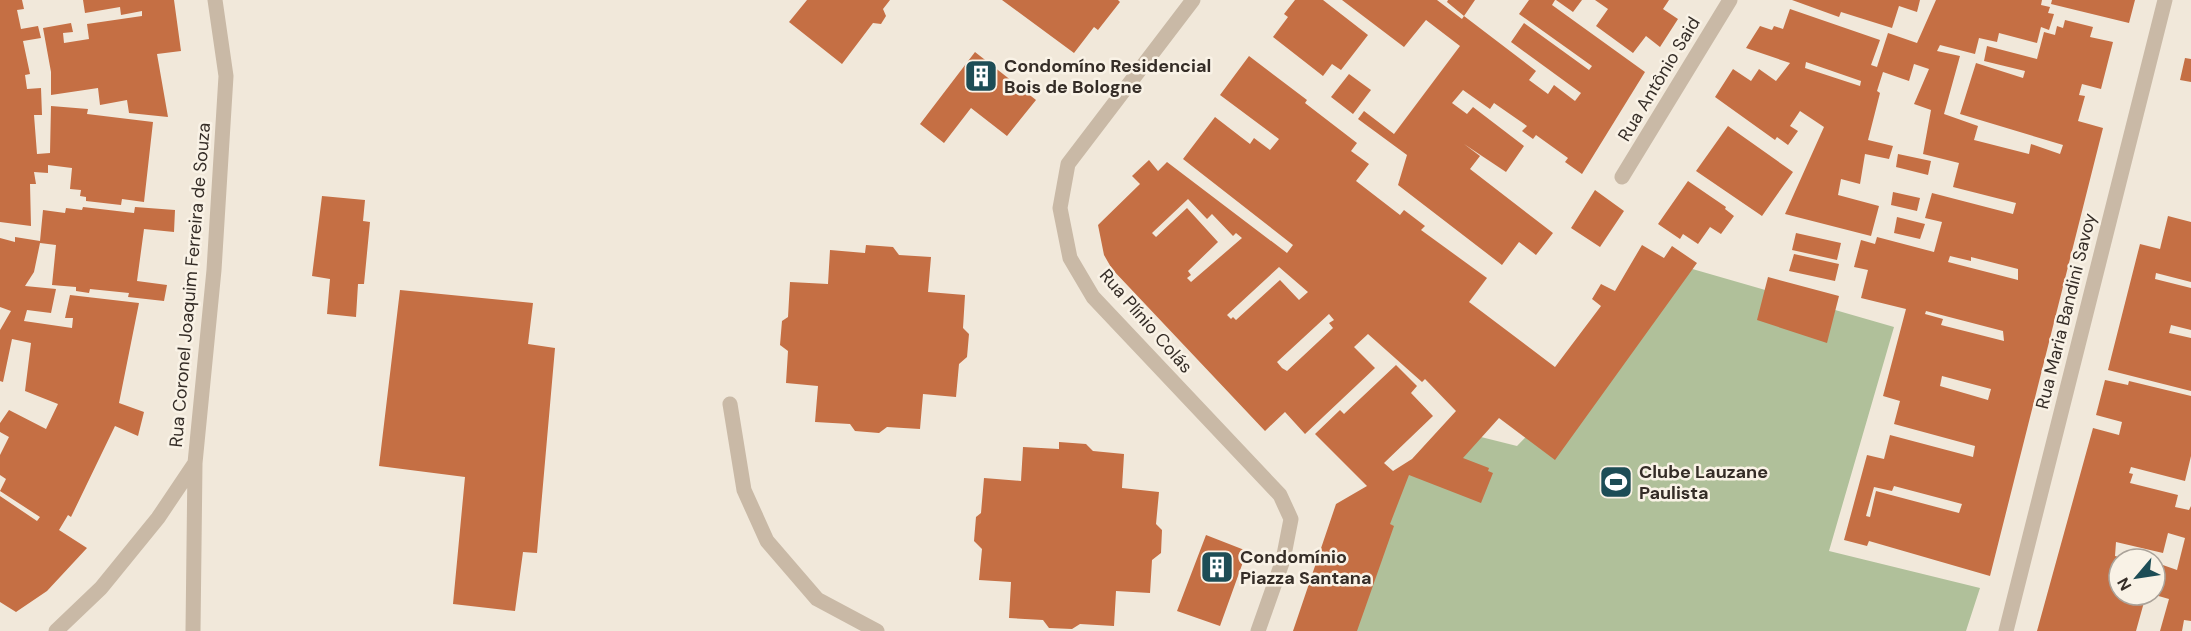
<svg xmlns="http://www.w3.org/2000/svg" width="2191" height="631" font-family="'DM Sans',sans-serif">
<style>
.green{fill:#b0c09a}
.building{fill:#c56f44;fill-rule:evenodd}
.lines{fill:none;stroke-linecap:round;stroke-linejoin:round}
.minor{stroke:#c9b9a6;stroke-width:15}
.labels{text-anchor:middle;stroke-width:5;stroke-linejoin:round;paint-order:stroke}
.poi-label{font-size:18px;font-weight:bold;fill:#352d27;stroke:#f9f2e6;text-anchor:start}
.street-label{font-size:18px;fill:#352d27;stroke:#f9f2e6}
</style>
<rect width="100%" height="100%" fill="#f1e8da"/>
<path class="green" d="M1689,268L1894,327L1829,551L1980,588L1966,631H1295L1334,517L1453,430L1517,446Z"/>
<path class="building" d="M0,0H22L24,9L17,10L21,29L38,26L41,38L23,41L30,74L25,75L27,89L41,88L42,115H34L37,154L50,153L51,106L88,109L87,114L153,122L144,202L122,199L121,205L86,201V197L80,196L81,190L70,189L72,168L48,165V173L34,172L36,184H30L31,226L0,222Z
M83,0H174L181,51L157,54L168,117L129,113L127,100L100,105L98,88L51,95V72L43,28L71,23L73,32L63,33L64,43L89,39L87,24L142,16V11L121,15L120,7L85,13Z
M807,0H890L883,9L886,16L881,24L873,23L842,64L789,22Z
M1002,0H1118L1120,2L1098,30L1094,27L1074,53Z
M1295,0H1323L1368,35L1341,70L1332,64L1323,76L1273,37L1288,17L1284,14Z
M1342,0H1437L1462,19L1464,16L1536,71L1529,80L1548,94L1554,85L1575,101L1581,93L1511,42L1524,23L1589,70L1592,66L1519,14L1529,0H1555L1552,5L1645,72L1582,174L1565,162L1568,158L1536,135L1533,139L1522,131L1527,126L1494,103L1490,109L1463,90L1452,103L1467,114L1473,107L1524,146L1506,172L1464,144L1480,156L1470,169L1553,233L1536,255L1519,242L1502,265L1398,185L1407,155L1358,119L1364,111L1394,134L1460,46L1426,20L1404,47Z
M1448,0H1475L1464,16L1447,2Z
M1556,0H1582L1573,12Z
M1595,0H1669L1663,9L1678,19L1660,47L1646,36L1633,53L1596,26L1608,9Z
M1792,0H1920L1917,12L1899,6L1892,28L1841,12L1839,17Z
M1936,0H2042L2041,5L2050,7L2048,13L2054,14L2049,30L2041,27L2037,43L1999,33L1997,42L1979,38L1975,54L1940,45L1937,51L1960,56L1944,114L1978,126L1974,140L2029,154L2031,144L2060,154L2063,145L1960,114L1976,63L2023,78L2025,71L1984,61L1987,46L2037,59L2044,32L2055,35L2057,26L2063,28L2065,20L2093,27L2090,37L2113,42L2101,89L2082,84L2079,95L2085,96L2078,121L2103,128L1990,576L1869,541L1867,546L1844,540L1867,455L1884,459L1890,435L1973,457L1975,446L1894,424L1900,401L1883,396L1906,309L1861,298L1868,270L1854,267L1861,240L1875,244L1877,237L1934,252L1942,222L1925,218L1932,193L2013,214L2016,203L1953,187L1959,163L1923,154L1931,110L1914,104L1929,69L1914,64L1909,81L1883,72L1877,91L1880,93L1868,140L1893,146L1889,159L1865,154L1860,184L1841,179L1838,195L1879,206L1871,236L1785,214L1824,127L1800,111L1790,126L1798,131L1788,145L1777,137L1775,140L1715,97L1733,69L1751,81L1759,69L1776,81L1790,63L1746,48L1760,26L1772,30L1774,26L1783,29L1790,9L1880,40L1871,65L1877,67L1888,33L1917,43ZM1806,62L1861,81L1860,86L1805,68ZM1950,256L1971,261V257L2018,269V280L1948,262ZM1926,311L2003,331L2004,341L1941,325L1943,319L1925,314ZM1942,376L1991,389L1988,400L1940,386ZM1894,486L1962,504L1959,513L1876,491L1870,517L1866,516L1874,487L1892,491Z
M2052,0H2135L2129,23L2051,4Z
M975,52L1036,100L1007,136L971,108L944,143L920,124Z
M1249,56L1307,100L1305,103L1357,143L1351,151L1369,164L1356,181L1400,215L1404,210L1425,226L1421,230L1487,278L1469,302L1555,367L1601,306L1592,299L1601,284L1615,291L1642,245L1664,258L1672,246L1697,263L1555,460L1499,418L1463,458L1489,468L1488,471L1493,473L1481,503L1409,475L1390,524L1394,526L1357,631H1293L1336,504L1367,486L1315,434L1340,410L1344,414L1396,365L1417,386L1411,393L1433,416L1384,463L1393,471L1412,459L1456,411L1425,379L1422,382L1368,334L1354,347L1375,368L1305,434L1285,412L1265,431L1112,269L1104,255L1098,225L1140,184L1132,176L1149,160L1158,171L1167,162L1287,253L1293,245L1183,159L1215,117L1250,144L1254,138L1270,150L1279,139L1220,95ZM1188,199L1207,219L1212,214L1233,236L1236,233L1242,238L1191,282L1187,278L1191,275L1188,271L1218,242L1187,208L1156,237L1152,233ZM1279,267L1308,292L1299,300L1280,280L1236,320L1233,317L1231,319L1227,315ZM1329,314L1334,320L1329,323L1333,328L1287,371L1282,368L1277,362Z
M2185,58L2191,59V82L2180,80Z
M1349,74L1371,90L1353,114L1331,97Z
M1728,126L1793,172L1762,216L1696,171Z
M1898,154L1931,161L1928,175L1896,167Z
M1688,181L1726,207L1725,209L1734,216L1721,234L1710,227L1698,244L1683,234L1680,239L1658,224Z
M1595,190L1624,211L1600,247L1571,228Z
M1893,192L1920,198L1917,211L1891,205Z
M322,196L365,200L363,221L370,222L364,284H358L356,317L327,314L330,279L312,276Z
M83,207L134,213L135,207L175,210L174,232L144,229L137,281L167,285L164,301L128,297L129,293L90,289L89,293L76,291V287L52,285L56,245L40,243L34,272L25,286L56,289L51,313L27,310L24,321L72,328L73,318H65L70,295L139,303L119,403L144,412L138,436L115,426L71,517L68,515L59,530L87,548L47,591L16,612L0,602V496L37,521L40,517L0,491L6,479L0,475V455L9,437L0,432V423L9,410L46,429L58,404L25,391L31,343L12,339L3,382L0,381V330L11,311L0,307V238L15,242V237L40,241L43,210L65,213L66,208L82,210Z
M2168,216L2191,222V282L2156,273L2155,279L2191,288V330L2171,325L2169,333L2191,338V391L2108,370L2140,244L2160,249Z
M1897,217L1925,224L1920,239L1894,233Z
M1796,233L1841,243L1837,260L1792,250Z
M866,245L893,247L899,255L931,257L928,292L965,295L963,328L969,334L967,357L959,364L956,397L923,394L920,429L887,427L879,433L855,431L850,424L815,422L818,386L786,383L788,351L780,345L782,321L788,317L790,282L828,284L830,250L865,253Z
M1794,254L1839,264L1835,281L1789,271Z
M1768,277L1839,296L1827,343L1757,320Z
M400,290L533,303L528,344L555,348L537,553L523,552L515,611L453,604L465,477L379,466Z
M2105,380L2128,385L2129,381L2191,396V456L2185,481L2131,467L2129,473L2133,474L2130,483L2178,495L2175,507L2189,510L2191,506V621L2184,620L2182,631H2160L2169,599L2155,595V581L2160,564L2177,570L2185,538L2168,533L2163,553L2116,542L2115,556L2123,558L2119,559V595H2146L2136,631H2037L2093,428L2119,435L2122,422L2096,415Z
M1059,442L1086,444L1093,451L1124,454L1122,488L1159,492L1156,524L1162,530L1161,553L1152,560L1150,593L1116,591L1114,626L1080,624L1072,629L1049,628L1043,620L1009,618L1011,582L979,580L982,549L974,541L976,517L981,513L984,478L1021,481L1023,447L1059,449Z
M1206,535L1247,551L1220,626L1177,611Z"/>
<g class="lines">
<path class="minor" d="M1193,0L1068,164L1060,208L1070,258L1093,297L1280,495L1291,519L1283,560L1258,631
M1622,177L1730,0
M730,404L744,490L767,541L817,599L877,631
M56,631L101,588L158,518L195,463L214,270L226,76L215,0
M193,631L195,463
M2006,631L2165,0"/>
</g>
<defs>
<symbol id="building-square" viewBox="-11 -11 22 22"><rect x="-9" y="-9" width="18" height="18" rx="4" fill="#1d4d56" stroke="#f9f2e6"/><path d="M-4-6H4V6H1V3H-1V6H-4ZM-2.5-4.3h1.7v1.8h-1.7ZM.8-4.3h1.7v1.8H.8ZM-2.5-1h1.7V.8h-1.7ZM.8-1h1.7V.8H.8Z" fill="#fff"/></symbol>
<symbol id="stadium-square" viewBox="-11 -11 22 22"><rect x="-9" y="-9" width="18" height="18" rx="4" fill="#1d4d56" stroke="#f9f2e6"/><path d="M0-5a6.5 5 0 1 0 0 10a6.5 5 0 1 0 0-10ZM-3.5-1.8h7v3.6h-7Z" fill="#fff"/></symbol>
</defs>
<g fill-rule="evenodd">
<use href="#building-square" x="962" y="57" width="38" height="38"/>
<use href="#stadium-square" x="1597" y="463" width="38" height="38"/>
<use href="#building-square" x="1198" y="548" width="38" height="38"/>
</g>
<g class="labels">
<g class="poi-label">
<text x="1004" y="72">Condomíno Residencial<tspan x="1004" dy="21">Bois de Bologne</tspan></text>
<text x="1639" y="478">Clube Lauzane<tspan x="1639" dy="21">Paulista</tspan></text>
<text x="1240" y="563">Condomínio<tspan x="1240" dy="21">Piazza Santana</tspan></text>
</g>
<g class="street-label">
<text transform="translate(1659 79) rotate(-59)" y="6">Rua Antônio Said</text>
<text transform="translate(190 285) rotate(-85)" y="6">Rua Coronel Joaquim Ferreira de Souza</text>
<text transform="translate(2066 311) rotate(-76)" y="6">Rua Maria Bandini Savoy</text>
<text transform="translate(1146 321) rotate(49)" y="6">Rua Plínio Colás</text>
</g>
</g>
<g transform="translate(2137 577) rotate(241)"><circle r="28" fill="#f9f2e6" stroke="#aba39a" stroke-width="1.5"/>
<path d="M0-4.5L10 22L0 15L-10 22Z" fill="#1d4d56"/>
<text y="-9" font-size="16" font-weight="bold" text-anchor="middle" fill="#352d27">N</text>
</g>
</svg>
